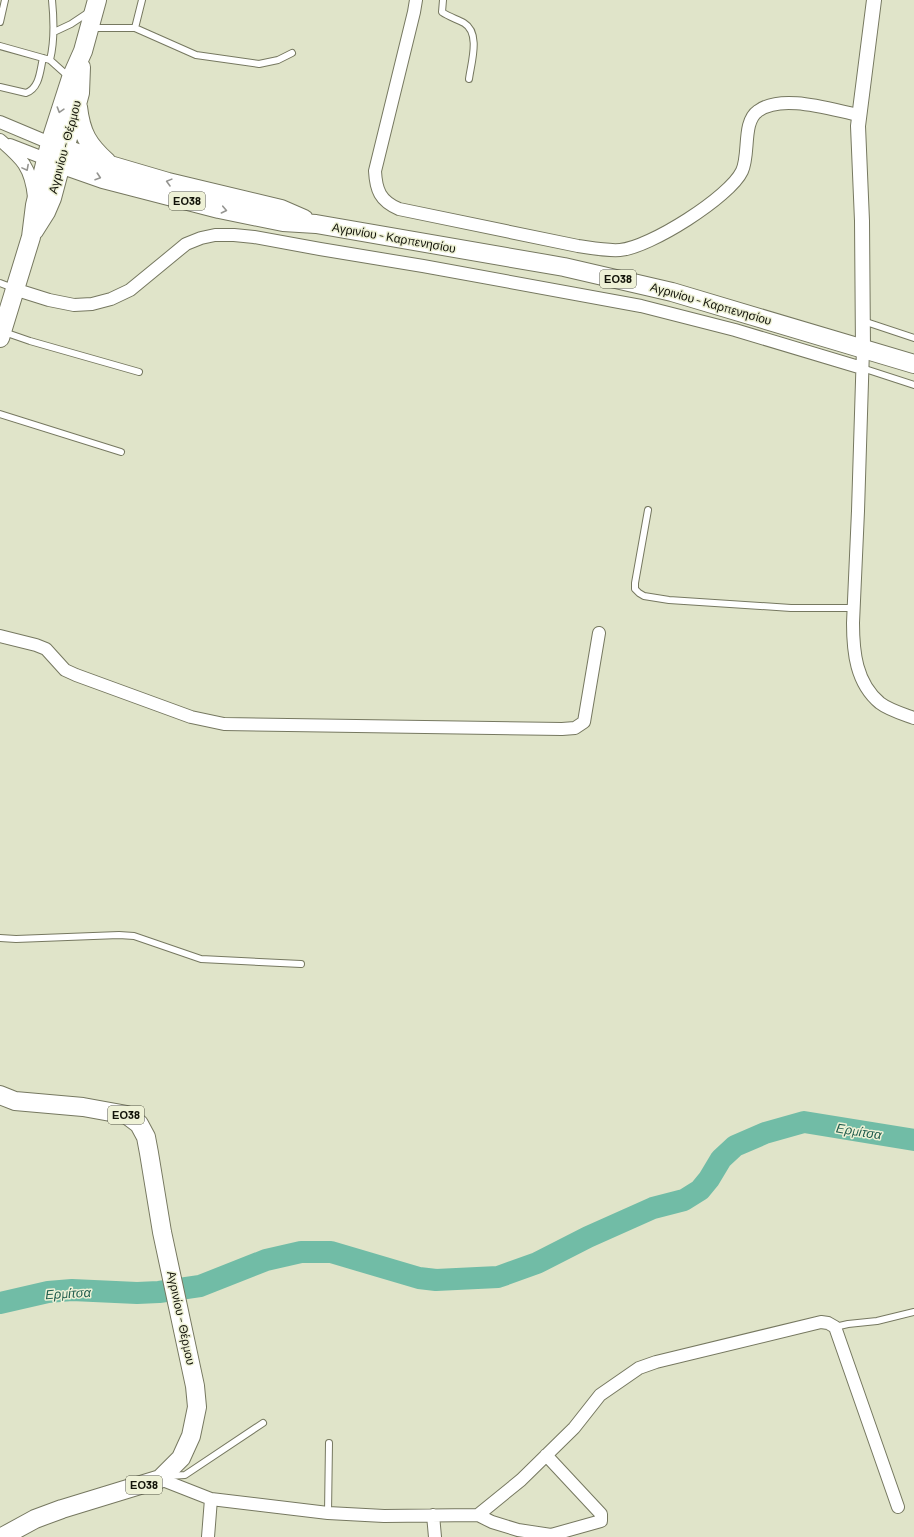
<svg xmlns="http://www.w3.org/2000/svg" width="914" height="1537" font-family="Barlow,sans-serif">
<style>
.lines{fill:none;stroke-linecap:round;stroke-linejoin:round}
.river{stroke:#71bca6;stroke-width:22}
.service-casing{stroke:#767860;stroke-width:8}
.minor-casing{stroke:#767860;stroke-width:14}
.tertiary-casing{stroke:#767860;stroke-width:16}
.primary-casing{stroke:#767860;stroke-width:20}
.service{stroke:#fff;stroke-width:6}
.minor{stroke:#fff;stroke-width:12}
.tertiary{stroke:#fff;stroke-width:14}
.primary{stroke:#fff;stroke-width:18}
.oneway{stroke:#959591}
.labels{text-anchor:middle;stroke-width:3;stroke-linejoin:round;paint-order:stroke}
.shield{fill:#eef1d6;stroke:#555647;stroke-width:1}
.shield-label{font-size:11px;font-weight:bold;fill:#13140a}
.street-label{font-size:12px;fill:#13140a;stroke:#eef1d6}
.water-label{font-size:13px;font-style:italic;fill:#1f5c4c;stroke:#eef1d6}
</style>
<rect width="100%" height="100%" fill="#e0e4c9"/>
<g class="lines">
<path class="river" d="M0,1303L48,1292L72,1290L137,1293L159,1292L200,1286L266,1260L301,1252H331L419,1278L436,1280L498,1277L537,1263L588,1237L653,1208L684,1200L700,1190L709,1179L721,1159L735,1146L765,1133L804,1122L914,1140"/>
<defs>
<path id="service" d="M443,0L442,12C449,17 457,19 464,23C481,33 471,63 469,79
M0,22L5,0
M91,28H135L142,0
M135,28L196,55L259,64L278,60L292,53
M54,32L71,24L89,12
M0,46L50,60L69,77
M50,60C55,40 54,20 52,0
M0,87L26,93C40,88 40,70 43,58
M0,283L13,288
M863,321L914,338
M4,332L30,341L139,372
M862,368L914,385
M0,414L121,452
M648,510L635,583V589L639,593L644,596L669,600L791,608H854
M0,938L16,939L119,935L134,936L201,959L301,964
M835,1327L848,1324L877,1321L914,1312
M169,1476L185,1475L263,1423
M328,1513L329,1443"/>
<path id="minor" d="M416,0L414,12L375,171C376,190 380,201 399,209L578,246C592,248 606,251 620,250C649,248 730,197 742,171C750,154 742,122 758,111C782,93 832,110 859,115
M0,122L50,143
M0,140C22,159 31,167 34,197
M10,145L46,159
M14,289L49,300L74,305L92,304L111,299L130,290L186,244L201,238L215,235H234L254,237L320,249L423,266L641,306L735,330L862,368
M863,349L858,511L853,623C853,652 856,683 880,703C889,710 903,714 914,718
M0,636L36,645L46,649L65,670L76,675L191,717L224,724L562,729L575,728L584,722L599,633
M160,1479L211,1499L328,1513L384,1516L478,1515L492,1522L518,1530L551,1535L601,1521V1514L546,1455
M433,1515L435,1537
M478,1515L521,1480L574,1428L600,1395L639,1368L656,1362L821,1322L828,1323L835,1327L898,1507
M208,1537L211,1499"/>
<path id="tertiary" d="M863,349L862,221L858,126L874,0"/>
<path id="primary" d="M78,107C81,133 88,145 107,162
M50,143L110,165L168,182L281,209L304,219
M46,159L103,179L219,209L283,222L316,224L564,267L672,292L914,364
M34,231L46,212L52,198L80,93L81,67
M0,338L31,237L35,205L50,143L71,78L83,51L97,0
M0,1095L15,1101L83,1107L127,1115L139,1124L146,1137L149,1153L162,1232L195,1386L197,1407L191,1436L181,1458L160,1479L62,1509L35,1519L2,1537"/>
</defs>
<use href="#service" class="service-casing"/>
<use href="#minor" class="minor-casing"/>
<use href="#tertiary" class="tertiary-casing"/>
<use href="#primary" class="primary-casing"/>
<use href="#service" class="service"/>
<use href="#minor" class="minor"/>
<use href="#tertiary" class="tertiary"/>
<use href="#primary" class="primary"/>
</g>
<defs><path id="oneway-chevron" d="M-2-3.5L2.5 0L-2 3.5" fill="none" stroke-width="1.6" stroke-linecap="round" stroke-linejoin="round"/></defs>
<g class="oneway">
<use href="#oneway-chevron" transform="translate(60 110) rotate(107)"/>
<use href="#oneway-chevron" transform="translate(26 168) rotate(62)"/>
<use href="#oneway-chevron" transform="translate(98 177) rotate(18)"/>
<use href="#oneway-chevron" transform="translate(169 182) rotate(-165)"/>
<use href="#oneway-chevron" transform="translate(224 210) rotate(12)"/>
</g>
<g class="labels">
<g class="shield">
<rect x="169" y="192" width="36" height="18" rx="3"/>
<rect x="600" y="270" width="36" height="18" rx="3"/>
<rect x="108" y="1106" width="36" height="18" rx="3"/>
<rect x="126" y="1476" width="36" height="18" rx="3"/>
</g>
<g class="shield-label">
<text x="187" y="205">ΕΟ38</text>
<text x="618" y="283">ΕΟ38</text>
<text x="126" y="1119">ΕΟ38</text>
<text x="144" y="1489">ΕΟ38</text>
</g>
<g class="street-label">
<text transform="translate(65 147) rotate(-75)" y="4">Αγρινίου - Θέρμου</text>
<text transform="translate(394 238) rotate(10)" y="4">Αγρινίου - Καρπενησίου</text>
<text transform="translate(711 304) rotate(16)" y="4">Αγρινίου - Καρπενησίου</text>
<text transform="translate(181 1318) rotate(78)" y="4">Αγρινίου - Θέρμου</text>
</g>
<g class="water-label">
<text transform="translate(859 1131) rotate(9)" y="5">Ερμίτσα</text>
<text transform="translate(68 1293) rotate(-3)" y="5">Ερμίτσα</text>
</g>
</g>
</svg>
